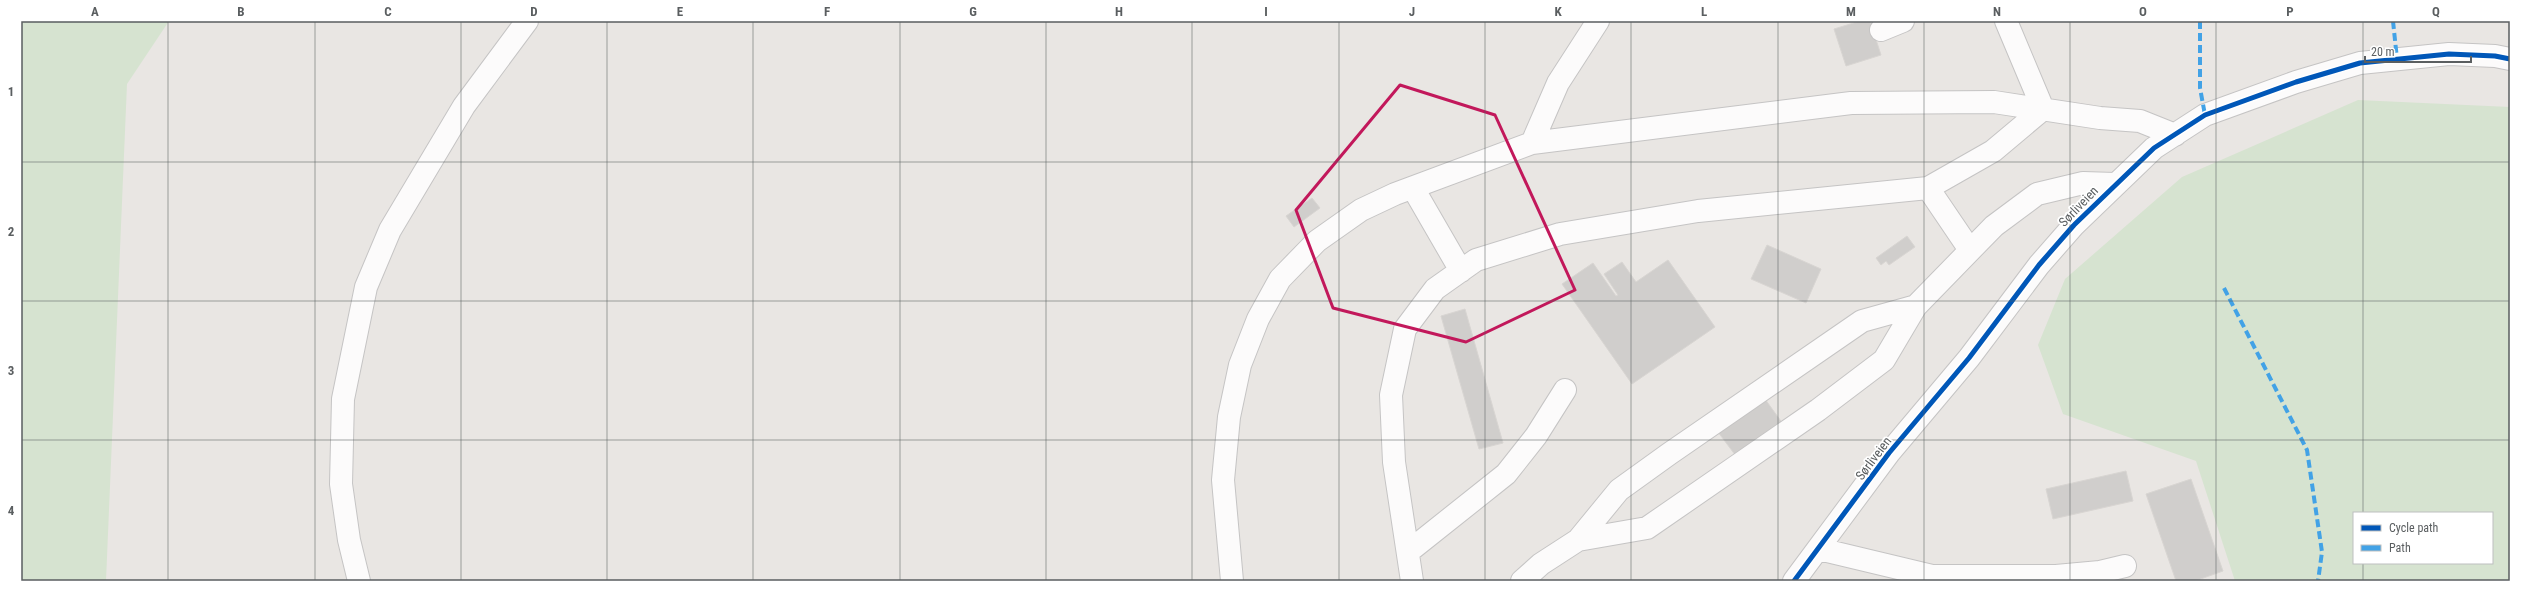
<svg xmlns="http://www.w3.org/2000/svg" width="2531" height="602" font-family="'Roboto Condensed',sans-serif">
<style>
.green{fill:#d6e3d0;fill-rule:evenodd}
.building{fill:#d0cecc;stroke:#d8d5d2}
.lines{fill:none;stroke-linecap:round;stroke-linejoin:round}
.minor-casing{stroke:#c5c4c4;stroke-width:24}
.minor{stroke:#fcfbfb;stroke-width:22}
.quiet{stroke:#42a2e6;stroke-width:4;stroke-dasharray:8 4;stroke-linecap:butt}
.cycleway-casing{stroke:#fff;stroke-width:8}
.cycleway{stroke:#0057b8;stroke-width:5}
.marked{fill:none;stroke:#c2185b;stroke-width:3;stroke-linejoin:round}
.grid{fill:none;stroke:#5a5e60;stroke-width:1;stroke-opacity:0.55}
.labels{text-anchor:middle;stroke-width:3.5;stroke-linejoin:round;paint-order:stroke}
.street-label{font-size:13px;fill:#5a5e60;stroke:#fff}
.neatline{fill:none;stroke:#5a5e60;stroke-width:1.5}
.grid-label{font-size:13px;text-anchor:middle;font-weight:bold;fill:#5a5e60}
</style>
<rect width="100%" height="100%" fill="#e9e6e3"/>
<path class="green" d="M21,21H169L127,84L106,581H21Z
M2358,100L2510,107V581H2235L2196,461L2063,414L2038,345L2065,279L2182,177ZM2354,513H2492V563H2354Z"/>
<path class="building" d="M1860,21H1870L1881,55L1846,66L1834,29Z
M1312,198L1320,208L1294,227L1286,216Z
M1907,236L1915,247L1889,265L1886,261L1881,265L1876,258Z
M1767,245L1821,269L1806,303L1751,279Z
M1668,260L1715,327L1632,384L1562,284L1593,263L1616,296L1618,295L1604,274L1622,262L1636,282Z
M1465,309L1503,443L1479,449L1441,316Z
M1765,399L1783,424L1736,456L1718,432Z
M2126,471L2133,501L2053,519L2046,489Z
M2191,479L2223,571L2195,581H2176L2146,494Z"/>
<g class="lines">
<defs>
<path id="minor" d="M1881,30L1903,21
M1532,143L1558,83L1598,21
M1413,188L1461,271
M1928,188L1970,250
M1578,540L1619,490L1669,454L1862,321L1916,306L1994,226L2037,194L2083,183L2115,184
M1819,549L1932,576H2056L2100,572L2125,566
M1408,552L1506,474L1536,436L1565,390
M359,581L349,540L341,484L343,399L366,287L390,230L464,106L527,21
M1232,581L1223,480L1229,417L1240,365L1258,319L1280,279L1317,241L1361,210L1395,194L1532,143L1851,103L1994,102L2100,118L2140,121L2175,135
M1412,581L1394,462L1391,395L1405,329L1435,289L1476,260L1560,234L1698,211L1928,188L1993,151L2043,109L2006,21
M1522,581L1541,564L1578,540L1647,528L1818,410L1884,360L1916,306
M1794,581L1889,453L1969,358L2039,265L2074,225L2154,148L2205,115L2296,82L2360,63L2449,54L2495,56L2510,59"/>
</defs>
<use href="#minor" class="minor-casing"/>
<use href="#minor" class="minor"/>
<path class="quiet" d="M2200,21V88L2205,115
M2393,21L2397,59
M2224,288L2307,450L2322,552L2318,581"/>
<defs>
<path id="cycleway" d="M1794,581L1889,453L1969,358L2039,265L2074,225L2154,148L2205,115L2296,82L2360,63L2449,54L2495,56L2510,59"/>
</defs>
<use href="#cycleway" class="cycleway-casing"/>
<use href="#cycleway" class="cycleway"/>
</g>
<path class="marked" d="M1400,85L1495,115L1575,290L1466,342L1333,308L1296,210Z"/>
<path class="grid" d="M168,21V581M315,21V581M461,21V581M607,21V581M753,21V581M900,21V581M1046,21V581M1192,21V581M1339,21V581M1485,21V581M1631,21V581M1778,21V581M1924,21V581M2070,21V581M2216,21V581M2363,21V513M21,162H2510M21,301H2510M21,440H2510M2363,563V581"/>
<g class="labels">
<g class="street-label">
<text transform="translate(2078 206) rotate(-46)" y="5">Sørliveien</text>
<text transform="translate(1873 458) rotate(-53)" y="5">Sørliveien</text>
</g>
</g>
<rect width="2531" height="602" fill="none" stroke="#ffffff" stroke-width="44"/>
<rect x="2353" y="512" width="140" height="52" fill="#ffffff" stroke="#bdbfbf"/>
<rect x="2361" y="525" width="20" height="6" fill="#0057b8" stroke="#bdbfbf"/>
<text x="2389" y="532" font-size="12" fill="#5a5e60">Cycle path</text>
<rect x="2361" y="545" width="20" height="6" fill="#42a2e6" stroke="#bdbfbf"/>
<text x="2389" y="552" font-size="12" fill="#5a5e60">Path</text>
<path d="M2365 56v6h106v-6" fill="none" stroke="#5a5e60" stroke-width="2"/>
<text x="2371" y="56" font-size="12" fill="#5a5e60" stroke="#ffffff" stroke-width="3" paint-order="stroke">20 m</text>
<rect x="22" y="22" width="2487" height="558" class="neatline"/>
<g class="grid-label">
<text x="95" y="16">A</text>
<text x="241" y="16">B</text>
<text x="388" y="16">C</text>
<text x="534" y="16">D</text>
<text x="680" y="16">E</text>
<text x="827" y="16">F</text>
<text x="973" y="16">G</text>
<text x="1119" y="16">H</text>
<text x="1266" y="16">I</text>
<text x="1412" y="16">J</text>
<text x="1558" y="16">K</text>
<text x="1704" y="16">L</text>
<text x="1851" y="16">M</text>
<text x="1997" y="16">N</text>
<text x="2143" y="16">O</text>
<text x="2290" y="16">P</text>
<text x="2436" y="16">Q</text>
<text x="11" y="96">1</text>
<text x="11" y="236">2</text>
<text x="11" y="375">3</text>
<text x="11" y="515">4</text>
</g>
</svg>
